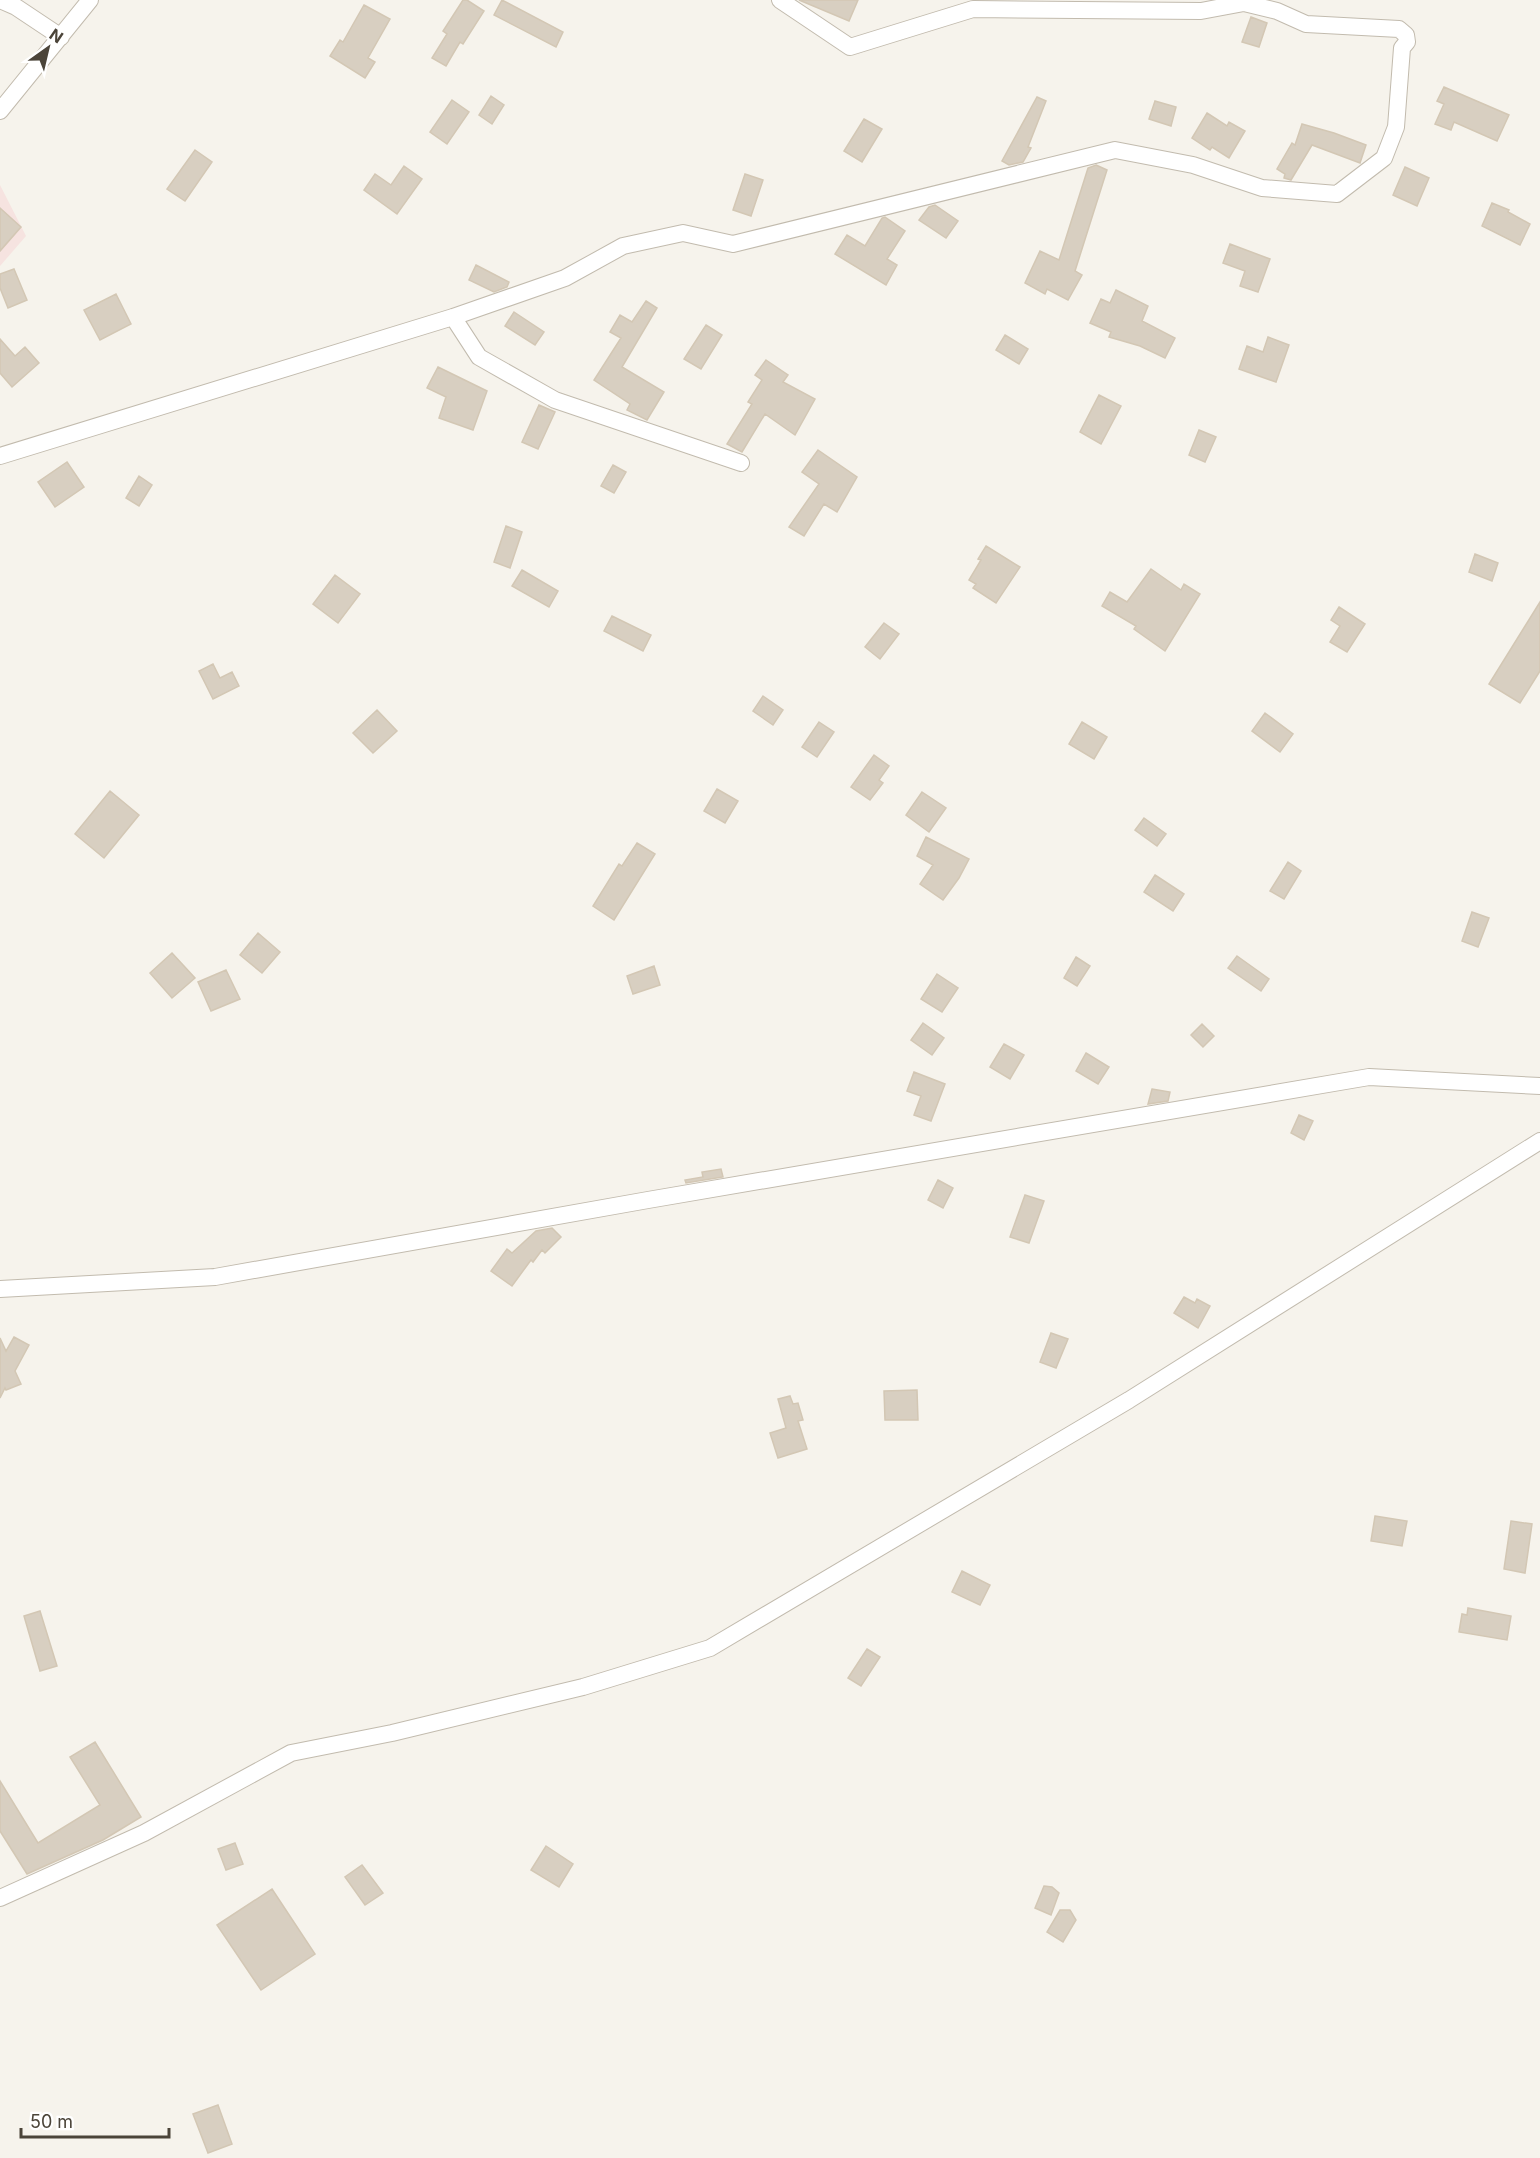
<svg xmlns="http://www.w3.org/2000/svg" width="1540" height="2158" font-family="Inter,sans-serif">
<style>
.medical{fill:#f6e3e0}
.building{fill:#d8cfc1;stroke:#d3c7b4;stroke-width:1.5}
.lines{fill:none;stroke-linecap:round;stroke-linejoin:round}
.street-casing{stroke:#c2bbae;stroke-width:18}
.street{stroke:#fff;stroke-width:16}
</style>
<rect width="100%" height="100%" fill="#f6f3ec"/>
<path class="medical" d="M0,185L26,236L0,266Z"/>
<path class="building" d="M463,0H467L484,11L463,44L460,42L446,66L432,58L447,34L443,31Z
M502,0L563,32L556,47L494,15Z
M799,0H858L849,21Z
M364,5L390,19L368,58L375,62L365,78L330,56L340,40L343,42Z
M1251,17L1267,23L1259,47L1242,42Z
M1444,87L1509,115L1497,141L1454,122L1451,130L1435,124L1444,104L1437,101Z
M491,96L504,105L492,124L479,115Z
M1037,97L1046,101L1028,147L1031,148L1023,162L1009,165L1002,161Z
M452,100L469,112L447,144L430,132Z
M1155,101L1176,107L1171,126L1149,119Z
M1207,113L1227,126L1229,122L1245,131L1229,158L1212,147L1210,150L1192,138Z
M864,119L882,129L862,162L844,151Z
M1302,124L1334,133L1366,145L1360,163L1312,145L1291,180L1284,178L1285,174L1277,169L1292,143L1295,145Z
M195,150L212,162L185,201L167,189Z
M1096,165L1107,170L1075,271L1082,275L1068,300L1047,289L1045,294L1025,283L1040,251L1059,260L1088,168Z
M404,166L422,179L397,214L364,190L375,174L391,185Z
M1405,167L1429,178L1417,206L1393,195Z
M745,174L763,180L751,216L733,210Z
M1492,203L1509,210L1508,212L1530,224L1520,245L1482,226Z
M935,205L958,221L946,238L919,220L929,207Z
M0,208L21,227L0,251Z
M885,217L905,231L887,259L897,265L886,285L835,254L847,235L865,246L882,218Z
M1230,244L1270,259L1258,292L1240,286L1245,271L1223,263Z
M476,265L509,282L507,287L494,292L469,280Z
M14,269L27,300L8,308L0,288V274Z
M1116,290L1148,306L1142,321L1175,338L1165,358L1140,346L1109,337L1111,332L1090,323L1101,299L1110,303Z
M116,294L131,324L100,340L84,310Z
M646,301L657,308L622,367L664,392L647,420L627,410L630,404L594,380L621,338L610,332L620,315L632,322Z
M514,312L544,332L535,345L505,326Z
M706,325L722,335L701,369L684,359Z
M1005,335L1028,349L1019,364L996,350Z
M1268,337L1289,345L1276,382L1239,369L1247,346L1263,352Z
M0,339L15,356L25,347L39,363L12,387L0,373Z
M766,360L788,375L783,382L815,399L795,435L765,414L742,452L727,444L752,404L748,402L762,380L755,375Z
M438,367L487,391L473,430L439,418L446,397L427,388Z
M1099,395L1121,406L1101,444L1080,432Z
M539,405L555,412L538,449L522,442Z
M1199,430L1216,437L1205,462L1189,455Z
M818,450L857,477L837,512L824,504L804,536L789,527L819,484L802,472Z
M67,462L84,487L55,507L38,482Z
M613,465L626,472L614,493L601,486Z
M139,476L152,485L139,506L126,498Z
M506,526L522,532L510,568L494,562Z
M986,546L1020,567L996,603L973,588L976,584L969,580L981,560L978,559Z
M1475,554L1498,563L1492,581L1469,572Z
M1151,569L1181,590L1184,584L1200,594L1165,651L1134,629L1136,626L1102,606L1110,592L1127,602Z
M522,570L558,591L549,607L512,586Z
M335,575L360,594L338,623L313,604Z
M1540,602V671L1520,703L1489,684Z
M1339,607L1365,624L1347,652L1330,642L1340,626L1331,620Z
M612,616L651,635L643,651L604,631Z
M884,623L899,634L880,659L865,647Z
M213,664L220,678L232,672L239,686L213,699L199,671Z
M763,696L783,710L773,725L753,711Z
M377,710L397,731L373,753L353,733Z
M1265,713L1293,734L1280,752L1252,731Z
M819,722L834,732L817,757L802,747Z
M1082,722L1107,737L1094,759L1069,744Z
M874,755L889,766L879,780L883,783L870,800L851,787Z
M717,789L738,801L725,823L704,811Z
M110,791L139,815L104,858L75,834Z
M922,792L946,808L929,832L906,815Z
M1144,818L1166,834L1157,846L1135,830Z
M926,837L969,859L959,878L943,900L920,884L933,865L917,856Z
M637,843L655,854L614,920L593,906L619,864L622,866Z
M1288,862L1301,871L1284,899L1270,891Z
M1155,875L1184,894L1173,911L1144,892Z
M1472,912L1489,918L1478,947L1462,941Z
M258,933L280,952L262,973L240,955Z
M172,953L195,978L172,998L150,973Z
M1237,956L1269,979L1261,991L1228,968Z
M1076,957L1090,966L1077,986L1064,978Z
M654,966L660,985L633,994L627,976Z
M226,970L240,999L211,1011L198,982Z
M937,974L958,988L942,1012L921,999Z
M923,1023L944,1038L932,1055L911,1040Z
M1202,1024L1214,1036L1203,1047L1191,1035Z
M1004,1044L1024,1055L1010,1079L990,1067Z
M1086,1053L1109,1067L1098,1084L1076,1071Z
M914,1072L945,1084L931,1121L914,1115L921,1096L907,1091Z
M1152,1089L1170,1092L1168,1101L1148,1104Z
M1299,1115L1313,1121L1304,1140L1291,1133Z
M721,1169L723,1177L686,1183L685,1180L703,1177L702,1172Z
M938,1180L953,1188L943,1208L928,1200Z
M1025,1195L1044,1201L1029,1243L1010,1237Z
M552,1228L561,1237L545,1253L542,1250L533,1262L531,1260L512,1286L491,1271L507,1249L512,1253L536,1231Z
M1184,1297L1195,1303L1197,1299L1210,1306L1198,1328L1174,1313Z
M1051,1333L1068,1339L1056,1368L1040,1362Z
M14,1337L29,1345L15,1371L21,1384L6,1390L5,1388L0,1398V1338L6,1351Z
M917,1390L918,1420H885L884,1391Z
M790,1396L793,1404L798,1403L803,1420L798,1421L807,1449L778,1458L770,1433L786,1428L778,1399Z
M1375,1516L1407,1521L1402,1546L1371,1541Z
M1511,1521L1532,1524L1525,1573L1504,1569Z
M962,1571L990,1585L980,1605L952,1592Z
M1468,1608L1511,1616L1507,1640L1459,1632L1462,1614L1467,1615Z
M40,1611L57,1666L40,1671L24,1616Z
M867,1649L880,1657L861,1686L848,1678Z
M95,1742L141,1817L103,1840L27,1874L0,1831V1781L38,1843L100,1805L70,1757Z
M235,1843L243,1864L226,1870L218,1849Z
M546,1846L573,1864L559,1887L531,1870Z
M362,1865L383,1893L365,1905L345,1877Z
M1044,1886L1052,1887L1059,1893L1051,1915L1035,1908Z
M272,1889L315,1954L261,1990L217,1925Z
M1060,1910H1070L1076,1920L1063,1942L1047,1932Z
M218,2105L232,2144L208,2153L193,2114Z"/>
<g class="lines">
<defs>
<path id="street" d="M0,0L16,7L61,37
M0,111L90,0
M453,317L479,357L555,400L741,463
M0,456L453,317L565,278L623,246L683,233L733,244L1115,150L1193,165L1262,188L1337,194L1384,158L1396,127L1402,48L1407,42L1406,35L1399,29L1306,24L1277,11L1244,3L1201,11L973,9L850,47L780,0
M0,1289L215,1277L648,1200L1369,1077L1540,1086
M0,1898L144,1833L291,1753L392,1733L583,1687L710,1648L1129,1400L1540,1141"/>
</defs>
<use href="#street" class="street-casing"/>
<use href="#street" class="street"/>
</g>
<g transform="translate(48 48) rotate(34)" stroke="#ffffff" stroke-width="4.5" paint-order="stroke">
<path d="M0-4.5L10 22L0 15L-10 22Z" fill="#4b4439"/>
<text y="-9" font-size="16" font-weight="bold" text-anchor="middle" fill="#4b4439">N</text>
</g>
<path d="M21 2128v9h148v-9" fill="none" stroke="#4b4439" stroke-width="3"/>
<text x="30" y="2128" font-size="18" fill="#4b4439" stroke="#ffffff" stroke-width="4.5" paint-order="stroke">50 m</text>
</svg>
